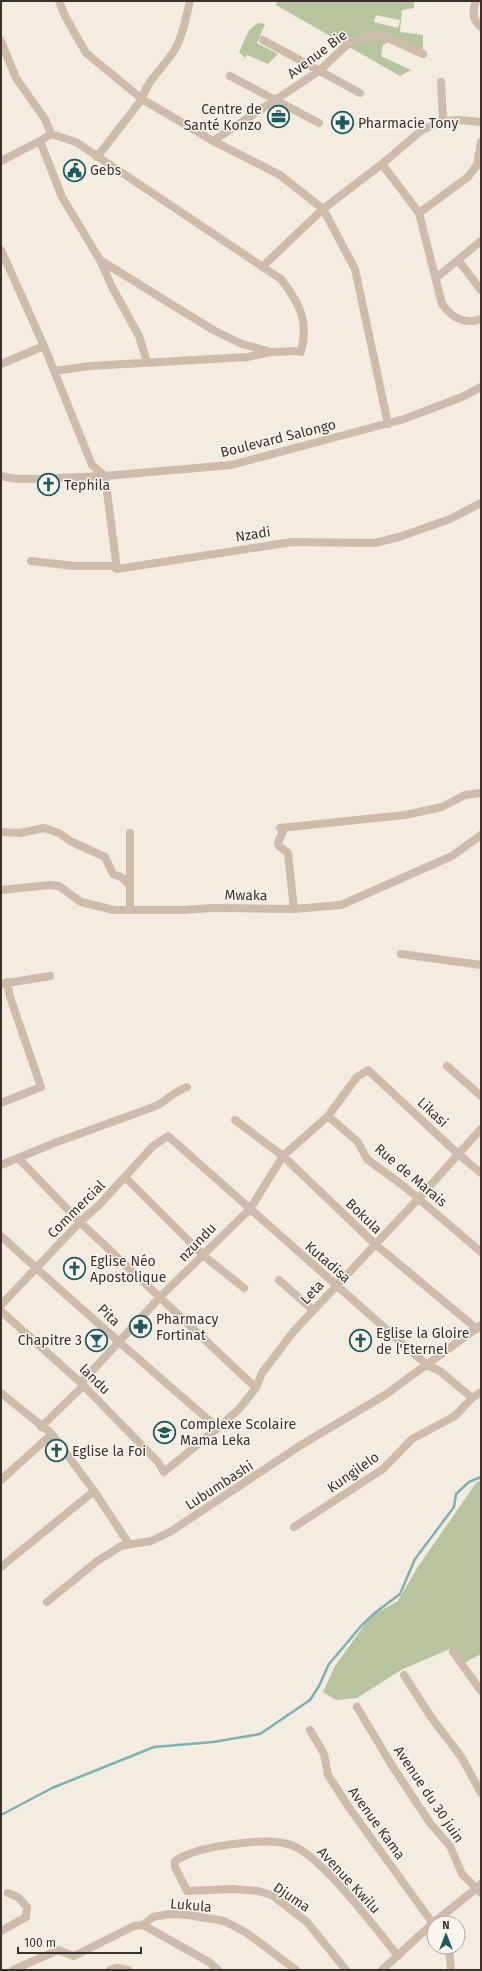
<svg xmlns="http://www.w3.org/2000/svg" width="482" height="1971" font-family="'Fira Sans',sans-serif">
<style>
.green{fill:#b8c4a0;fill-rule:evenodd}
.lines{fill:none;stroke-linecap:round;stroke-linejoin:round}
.stream{stroke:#7fb0b2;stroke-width:2.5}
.street{stroke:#cdbbac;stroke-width:8}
.labels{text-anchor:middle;stroke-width:3;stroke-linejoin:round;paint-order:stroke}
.street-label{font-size:14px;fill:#3b302b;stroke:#fbf5ee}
.poi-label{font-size:14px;fill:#3b302b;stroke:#fbf5ee;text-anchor:start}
</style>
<rect width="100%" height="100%" fill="#f4ebe1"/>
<path class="green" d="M277,1H414V8L402,10L400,32L423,35V50L396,38L383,45L381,56L411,70L400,76L276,5ZM376,15L400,20L398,28L374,22Z
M258,23L265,24L257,43L278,54L268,64L247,55L245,58L239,52L249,30Z
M481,1480V1654L464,1663L452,1648L401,1670L357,1698L336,1700L323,1692L335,1666L371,1616L398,1601L417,1568L476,1483Z"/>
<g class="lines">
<path class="stream" d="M1,1815L52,1788L154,1747L213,1742L260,1734L310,1700L319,1686L329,1664L362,1625L376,1612L400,1594L415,1559L454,1507L456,1494L469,1482L481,1477"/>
<path class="street" d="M59,1L65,16L86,53L142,99L213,141L280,175L323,209L355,269L388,424
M476,1C472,11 472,20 481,27
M263,40L360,93
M1,41L16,78L45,119L51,134L40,141L62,197L100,260L112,287L139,336L147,362
M230,76L319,123
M441,82L443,121
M51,134L76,142L281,279C300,304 309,321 301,352L300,351L271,352L248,357L90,366L54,371
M213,141L319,71L351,41L379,34L423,54
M97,157L142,99C147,80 164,67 174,51C183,36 186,17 190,1
M1,161L40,141
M382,164L419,213L442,304C452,318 464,325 481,319
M419,213L468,177L477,165L481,142
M1,250L44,346L92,465L105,476L117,569L292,542L375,543L399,537L450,519L481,503
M100,260L213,330L242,344L271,352
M458,260L481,290
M262,267L323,209L382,164L422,130L443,121L459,120L481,122
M436,278L481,241
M1,364L44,346
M1,476L17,479H31L105,476L231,465L404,419L462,397L481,387
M31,561L74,566H113L117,569
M1,832L20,833L44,828L59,833L70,841L105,857L113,874L121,877L130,885
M130,833V909
M1,890L50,885L59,886L81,902L114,910H182L213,908L294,909L341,905L452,856L481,835
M294,909L288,853L279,846L278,843L283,831L280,828L405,815L442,807L465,795L481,793
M401,954L481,965
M1,984L50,976
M447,1066L481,1096
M1,1103L41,1087L10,997L7,982
M328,1116L358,1142L367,1159L405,1187L481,1252
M235,1120L283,1156L375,1244L477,1329
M18,1158L80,1222L256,1388
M1,1165L57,1142L156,1106C167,1100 175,1091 187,1087
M125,1177L204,1256L244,1288
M1,1236C72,1301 145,1365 218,1428
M279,1280L313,1310
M1,1305L80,1222L100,1204L153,1146L168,1136L404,1345L427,1365L440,1371L472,1398
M1,1311L81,1383L158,1462L164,1472L218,1428L239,1409L256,1388L262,1373L294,1331L419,1198L481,1129
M1,1393L52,1434L94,1491L129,1544
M41,1427L82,1387L81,1383L160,1297L250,1209L283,1156L328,1116L357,1077L368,1070L457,1153L481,1173
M1,1480L52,1434
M294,1527L383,1469L412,1439L455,1416L472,1398L481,1392
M1,1567L94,1491
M47,1602L96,1562L121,1546L151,1541L170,1532L301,1445L385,1395L481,1325
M453,1652L481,1691
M404,1675L431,1717L462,1758L481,1793
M357,1707L391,1764L430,1823L450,1846L462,1874L481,1893
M310,1730L324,1754L328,1775L350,1809L434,1925
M143,1925L209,1962L218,1970
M1,1931L26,1917L27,1907L18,1897L8,1893
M449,1947L451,1970
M13,1970L58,1950L74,1956L134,1926L143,1925L153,1917L170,1914L188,1915L224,1921L247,1933L296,1970
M110,1970L118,1968L128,1970
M346,1970L307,1922L272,1895L258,1891L233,1889L187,1891L175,1867V1861C192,1850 213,1847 233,1844C252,1842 272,1839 291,1845C320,1854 377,1930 398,1956
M382,1970L433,1923L477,1888L481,1884"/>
</g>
<defs>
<symbol id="office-ring" viewBox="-11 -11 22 22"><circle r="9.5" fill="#fbf5ee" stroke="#1f5a5e" stroke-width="1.5"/><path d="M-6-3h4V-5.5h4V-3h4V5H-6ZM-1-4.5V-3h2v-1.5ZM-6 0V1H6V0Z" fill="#1f5a5e"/></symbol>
<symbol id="pharmacy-ring" viewBox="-11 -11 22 22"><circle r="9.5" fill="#fbf5ee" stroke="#1f5a5e" stroke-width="1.5"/><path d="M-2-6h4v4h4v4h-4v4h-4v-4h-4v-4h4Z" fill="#1f5a5e"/></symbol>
<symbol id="civic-ring" viewBox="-11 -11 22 22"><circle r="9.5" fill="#fbf5ee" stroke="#1f5a5e" stroke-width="1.5"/><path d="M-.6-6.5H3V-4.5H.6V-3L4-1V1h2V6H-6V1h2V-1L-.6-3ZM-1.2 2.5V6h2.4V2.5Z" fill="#1f5a5e"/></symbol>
<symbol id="church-ring" viewBox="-11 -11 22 22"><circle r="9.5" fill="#fbf5ee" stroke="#1f5a5e" stroke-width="1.5"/><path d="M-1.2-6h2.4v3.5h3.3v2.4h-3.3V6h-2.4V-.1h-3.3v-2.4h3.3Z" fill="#1f5a5e"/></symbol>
<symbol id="bar-ring" viewBox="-11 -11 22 22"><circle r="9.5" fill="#fbf5ee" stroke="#1f5a5e" stroke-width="1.5"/><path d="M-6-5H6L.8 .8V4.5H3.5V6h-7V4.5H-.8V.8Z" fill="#1f5a5e"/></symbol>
<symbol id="school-ring" viewBox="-11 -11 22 22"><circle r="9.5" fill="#fbf5ee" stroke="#1f5a5e" stroke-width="1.5"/><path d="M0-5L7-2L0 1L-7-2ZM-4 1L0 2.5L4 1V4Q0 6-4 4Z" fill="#1f5a5e"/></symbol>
</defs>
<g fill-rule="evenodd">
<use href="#office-ring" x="266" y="104" width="25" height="25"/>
<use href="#pharmacy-ring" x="330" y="110" width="25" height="25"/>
<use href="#civic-ring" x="62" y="158" width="25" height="25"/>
<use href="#church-ring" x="36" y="472" width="25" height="25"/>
<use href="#church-ring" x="62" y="1256" width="25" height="25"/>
<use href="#pharmacy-ring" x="128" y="1314" width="25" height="25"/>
<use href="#bar-ring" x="84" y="1328" width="25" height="25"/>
<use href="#church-ring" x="348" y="1328" width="25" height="25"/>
<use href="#school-ring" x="152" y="1420" width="25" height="25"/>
<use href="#church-ring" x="44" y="1438" width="25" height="25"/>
</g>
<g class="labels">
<g class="street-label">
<text transform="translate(317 54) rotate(-37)" y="5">Avenue Bie</text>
<text transform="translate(278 438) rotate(-14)" y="5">Boulevard Salongo</text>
<text transform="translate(253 534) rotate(-9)" y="5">Nzadi</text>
<text transform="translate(246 895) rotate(1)" y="5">Mwaka</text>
<text transform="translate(433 1112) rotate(43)" y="5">Likasi</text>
<text transform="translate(411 1175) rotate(40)" y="5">Rue de Marais</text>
<text transform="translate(76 1209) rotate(-45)" y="5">Commercial</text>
<text transform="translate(364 1216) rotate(44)" y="5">Bokula</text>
<text transform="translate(197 1242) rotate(-46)" y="5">nzundu</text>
<text transform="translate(328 1262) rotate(41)" y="5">Kutadisa</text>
<text transform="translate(312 1292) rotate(-47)" y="5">Leta</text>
<text transform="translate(109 1315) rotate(44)" y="5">Pita</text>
<text transform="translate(95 1379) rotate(44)" y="5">landu</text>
<text transform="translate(353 1472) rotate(-35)" y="5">Kungilelo</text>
<text transform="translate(219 1485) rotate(-33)" y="5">Lubumbashi</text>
<text transform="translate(429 1794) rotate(56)" y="5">Avenue du 30 juin</text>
<text transform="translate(377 1823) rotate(54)" y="5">Avenue Kama</text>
<text transform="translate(349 1880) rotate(47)" y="5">Avenue Kwilu</text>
<text transform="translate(292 1897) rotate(34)" y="5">Djuma</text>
<text transform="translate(191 1905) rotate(5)" y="5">Lukula</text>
</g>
<g class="poi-label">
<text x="262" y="114" text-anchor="end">Centre de<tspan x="262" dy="16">Santé Konzo</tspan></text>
<text x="358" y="128">Pharmacie Tony</text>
<text x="90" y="175">Gebs</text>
<text x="64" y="490">Tephila</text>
<text x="90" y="1266">Eglise Néo<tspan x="90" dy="16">Apostolique</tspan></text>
<text x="156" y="1324">Pharmacy<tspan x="156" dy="16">Fortinat</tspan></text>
<text x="376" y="1338">Eglise la Gloire<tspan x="376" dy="16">de l'Eternel</tspan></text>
<text x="82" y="1345" text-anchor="end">Chapitre 3</text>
<text x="180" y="1429">Complexe Scolaire<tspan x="180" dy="16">Mama Leka</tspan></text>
<text x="72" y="1456">Eglise la Foi</text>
</g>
</g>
<rect width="482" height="1971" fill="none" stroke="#3b302b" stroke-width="4"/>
<g transform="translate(446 1935)"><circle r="19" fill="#fbf5ee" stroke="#aea6a0"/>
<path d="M0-3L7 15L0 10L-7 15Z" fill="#1f5a5e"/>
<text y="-6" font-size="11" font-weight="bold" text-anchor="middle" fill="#3b302b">N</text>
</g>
<path d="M18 1947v6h123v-6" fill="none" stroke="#3b302b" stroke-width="2"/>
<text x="24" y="1947" font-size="12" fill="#3b302b" stroke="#fbf5ee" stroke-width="3" paint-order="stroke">100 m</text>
</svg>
